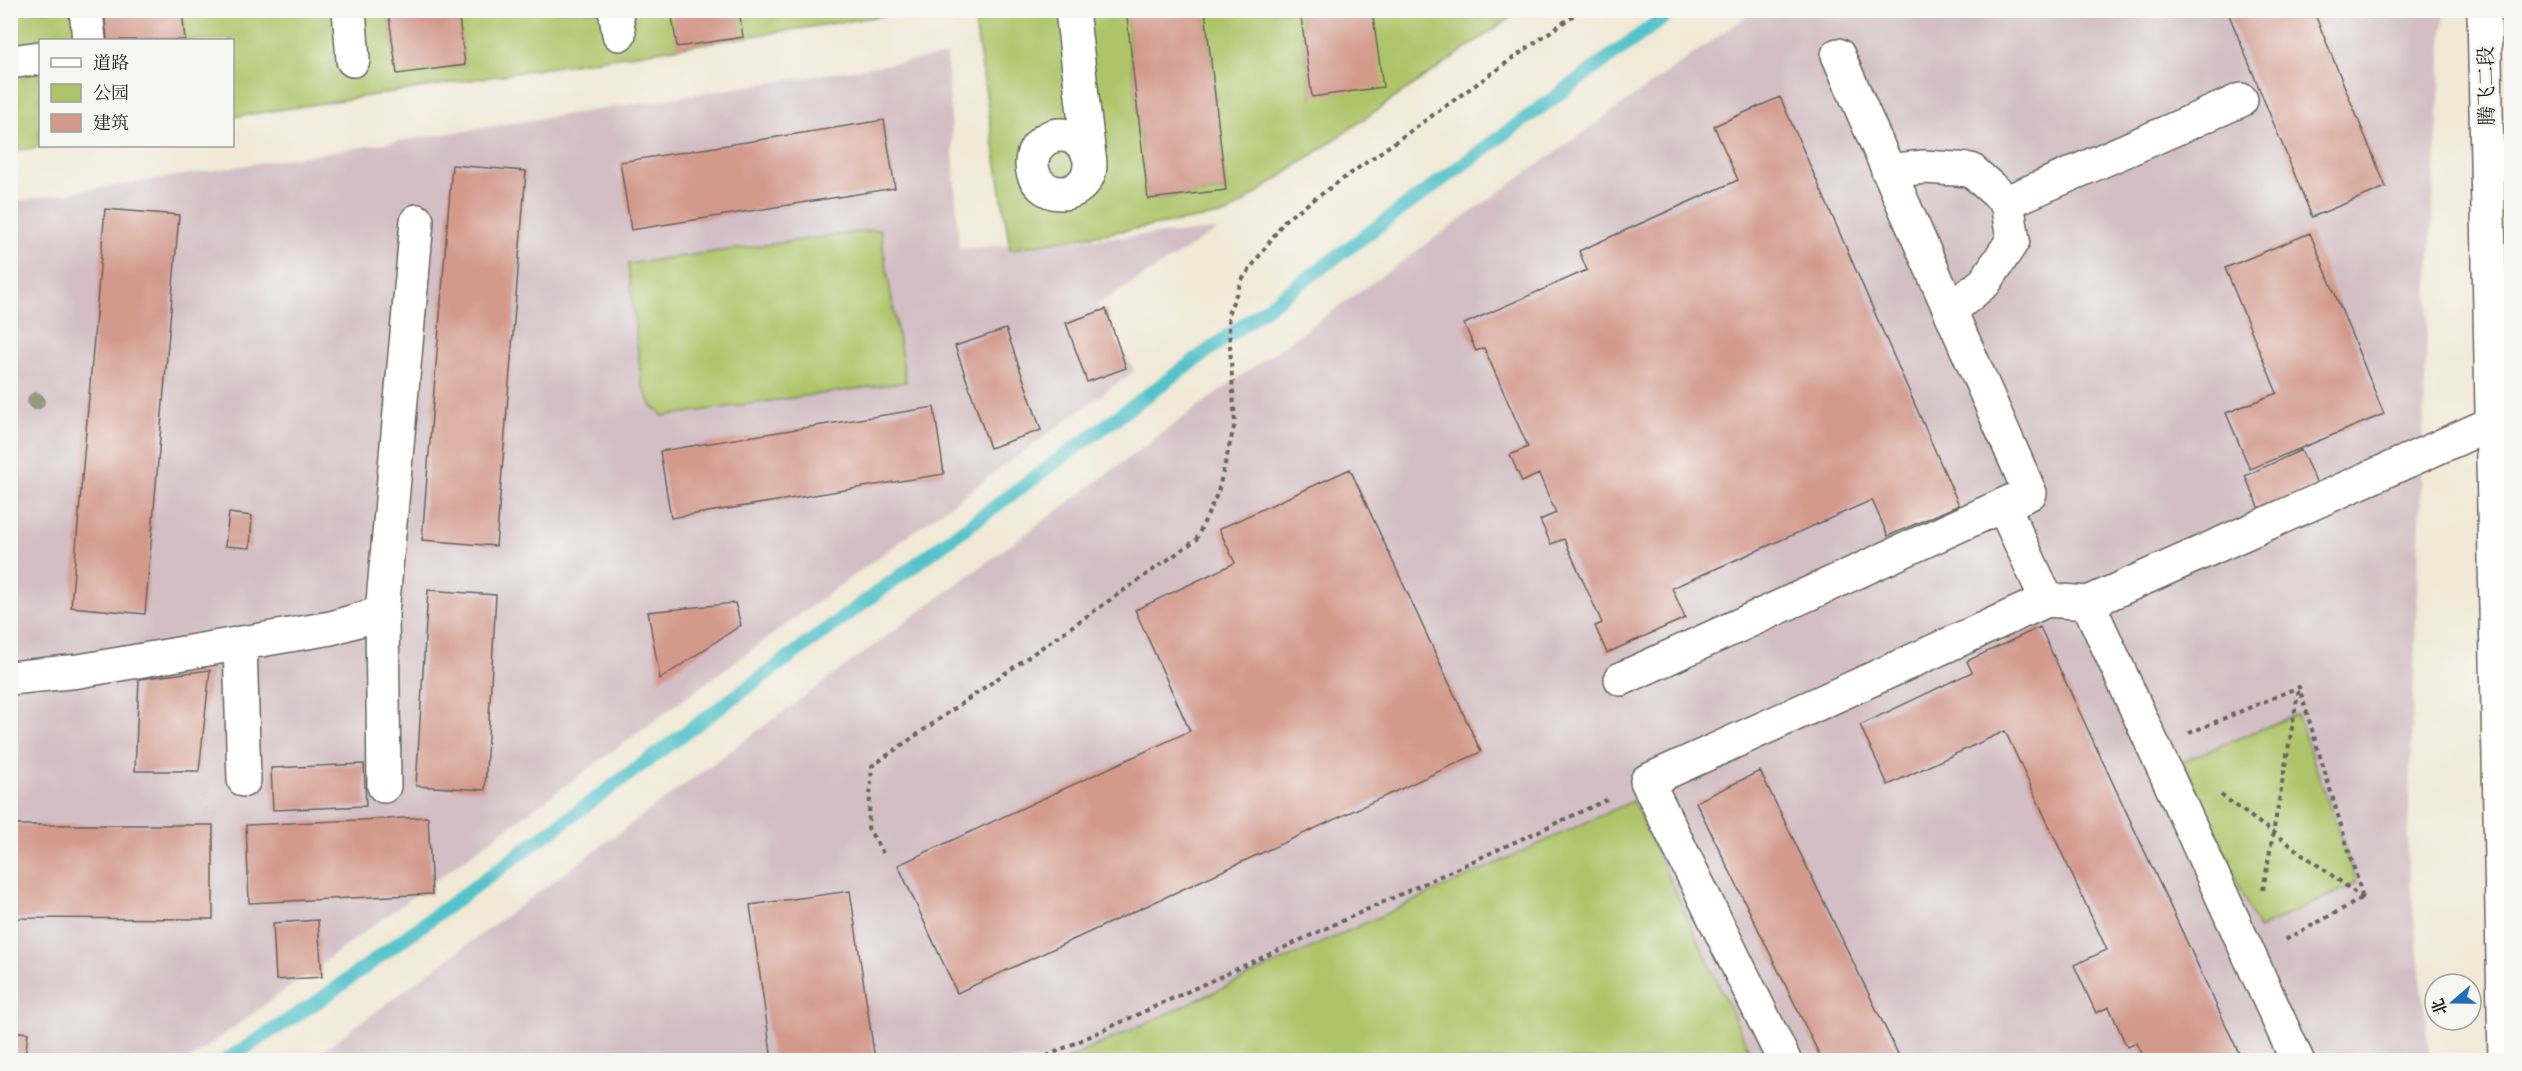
<svg xmlns="http://www.w3.org/2000/svg" width="2522" height="1071" font-family="'IM FELL Double Pica','Noto Serif SC',serif">
<style>
.industrial{fill:#d2bec4}
.green{fill:#adc468;stroke:#647042;stroke-width:1.5}
.lines{fill:none;stroke-linecap:round;stroke-linejoin:round}
.stream{stroke:#56c3cb;stroke-width:14}
.building{fill:#d39a8c}
.minor-casing{stroke:#67645d;stroke-width:36}
.path{stroke:#67645d;stroke-width:4;stroke-dasharray:4.5 4.5;stroke-linecap:butt}
.minor{stroke:#fff;stroke-width:33}
.tree{fill:#98997e}
.labels{text-anchor:middle;stroke-width:6;stroke-linejoin:round;paint-order:stroke}
.street-label{font-size:20px;fill:#1c1c1c;stroke:#f6f6f2}
</style>
<rect width="100%" height="100%" fill="#f6f6f2"/>
<filter id="ink" filterUnits="userSpaceOnUse"><feTurbulence type="fractalNoise" baseFrequency=".0167" numOctaves="2"/><feDisplacementMap in="SourceGraphic" scale="12" xChannelSelector="R" yChannelSelector="G"/><feConvolveMatrix kernelMatrix="1 2 1 2 8 2 1 2 1" color-interpolation-filters="sRGB"/></filter>
<filter id="wash" filterUnits="userSpaceOnUse"><feTurbulence type="fractalNoise" baseFrequency=".008" numOctaves="4" result="noise"/><feDisplacementMap in="SourceGraphic" scale="24" xChannelSelector="R" yChannelSelector="G"/><feGaussianBlur stdDeviation="1.35" result="paint"/><feColorMatrix in="noise" values="0 0 0 0 0 0 0 0 0 0 0 0 0 0 0 0 0 1.4 0 .05"/><feComposite in="paint" operator="in"/></filter>
<g filter="url(#wash)">
<rect width="100%" height="100%" fill="#f1e9d5"/>
<path class="industrial" d="M1754,11H2444L2430,257L2407,855L2430,1060H310L1217,393Z
M947,55L959,249L1217,230L1097,305L1134,371L189,1060H11V202Z"/>
<path class="green" d="M17,11H104L107,40H40V146H48L12,151Z
M182,11H388L397,74L465,65L458,11H913L233,117L232,40H185Z
M973,11H1126L1148,199L1226,190L1205,11H1300L1312,97L1372,11H1520L1227,214L1010,249Z
M880,229L906,382L663,416L652,406L642,385L628,264Z
M2297,714L2357,883L2258,929L2184,761Z
M1633,801L1754,1060H1065Z"/>
<g class="lines">
<path class="stream" d="M226,1060L320,1000L1674,10"/>
</g>
<g id="blocks">
<path class="building" d="M104,10H182L185,40H107Z
M388,10H458L465,65L397,74Z
M671,10H739L743,37L677,47Z
M1126,10H1205L1226,190L1148,199Z
M1300,10H1372L1383,87L1312,97Z
M2227,10H2313L2386,187L2312,217Z
M1780,97L1959,505L1888,536L1872,500L1672,588L1685,618L1607,653L1595,626L1602,623L1564,539L1551,544L1540,520L1556,513L1539,474L1522,482L1510,455L1528,447L1484,348L1476,351L1464,324L1587,270L1579,251L1738,180L1714,126Z
M884,120L895,188L631,230L620,162Z
M452,165L526,171L496,546L422,540Z
M105,209L179,215L145,614L71,607Z
M2310,233L2384,414L2250,469L2226,413L2277,393L2225,268Z
M1106,309L1126,368L1087,382L1066,323Z
M1006,329L1041,430L990,448L955,346Z
M934,407L944,474L671,518L660,451Z
M2301,450L2317,484L2260,509L2245,476Z
M1350,469L1481,752L957,993L898,865L1190,731L1135,610L1235,563L1219,529Z
M229,513L252,516L250,548L225,546Z
M428,590L496,595L485,790L416,786Z
M735,603L741,625L660,679L648,612Z
M2040,627L2242,1060H2145L2137,1043L2127,1047L2109,1007L2096,1013L2074,965L2107,950L2005,731L1888,785L1860,725L1972,672L1967,661Z
M210,670L199,771H135L139,679Z
M364,764L366,806L273,810L271,768Z
M1760,771L1901,1060H1822L1696,802Z
M428,817L432,894L249,903L246,825Z
M10,825H213V919L10,918Z
M850,891L875,1060H772L750,905Z
M318,920L322,977L276,980L273,923Z
M10,1031L28,1033L25,1060H10Z"/>
</g>
</g>
<g filter="url(#ink)">
<use href="#blocks" fill-opacity="0" stroke="#67645d" stroke-width="1.5"/>
<g class="lines">
<defs>
<path id="minor" d="M86,10L89,40
M349,10L353,60
M615,10L619,34
M1072,10L1089,156
M2484,10L2505,1060
M10,62L40,58
M1032 164a29 29 0 1 1 58 0a29 29 0 1 1-58 0Z
M1888,171L1924,167L1971,170L2007,202L2013,240L1985,282L1950,311
M2007,202L2241,100
M2003,505L2047,600
M2088,603L2297,1060
M382,613L384,786
M240,643L244,780
M10,678L79,671L331,628L382,613L417,221
M1621,679L2030,493L1838,55
M1784,1060L1647,781L2047,600L2088,603L2493,423"/>
</defs>
<use href="#minor" class="minor-casing"/>
<path class="path" d="M2189,733L2299,687L2363,898L2285,940
M2221,795L2363,898
M883,853L868,828L872,766L1196,540L1218,492L1235,423L1228,314L1242,280L1285,220L1581,10
M2263,890L2299,688
M1038,1060L1611,798"/>
<use href="#minor" class="minor"/>
</g>
<circle class="tree" cx="36" cy="401" r="9"/>
</g>
<g class="labels">
<g class="street-label">
<text transform="translate(2486 86) rotate(-91)" y="7">腾飞二段</text>
</g>
</g>
<rect width="2522" height="1071" fill="none" stroke="#f6f6f2" stroke-width="36"/>
<rect x="39" y="39" width="195" height="108" fill="#f6f6f2" stroke="#9f9f9c" stroke-width="1.5"/>
<rect x="51" y="58" width="30" height="9" fill="#ffffff" stroke="#9f9f9c" stroke-width="1.5"/>
<text x="93" y="69" font-size="18" fill="#1c1c1c">道路</text>
<rect x="51" y="84" width="30" height="18" fill="#adc468" stroke="#9f9f9c" stroke-width="1.5"/>
<text x="93" y="99" font-size="18" fill="#1c1c1c">公园</text>
<rect x="51" y="114" width="30" height="18" fill="#d39a8c" stroke="#9f9f9c" stroke-width="1.5"/>
<text x="93" y="129" font-size="18" fill="#1c1c1c">建筑</text>
<g transform="translate(2453 1002) rotate(250)"><circle r="28" fill="#f6f6f2" stroke="#9f9f9c" stroke-width="1.5"/>
<path d="M0-4.5L10 22L0 15L-10 22Z" fill="#1f6fb2"/>
<text y="-9" font-size="16" font-weight="bold" text-anchor="middle" fill="#1c1c1c">北</text>
</g>
</svg>
